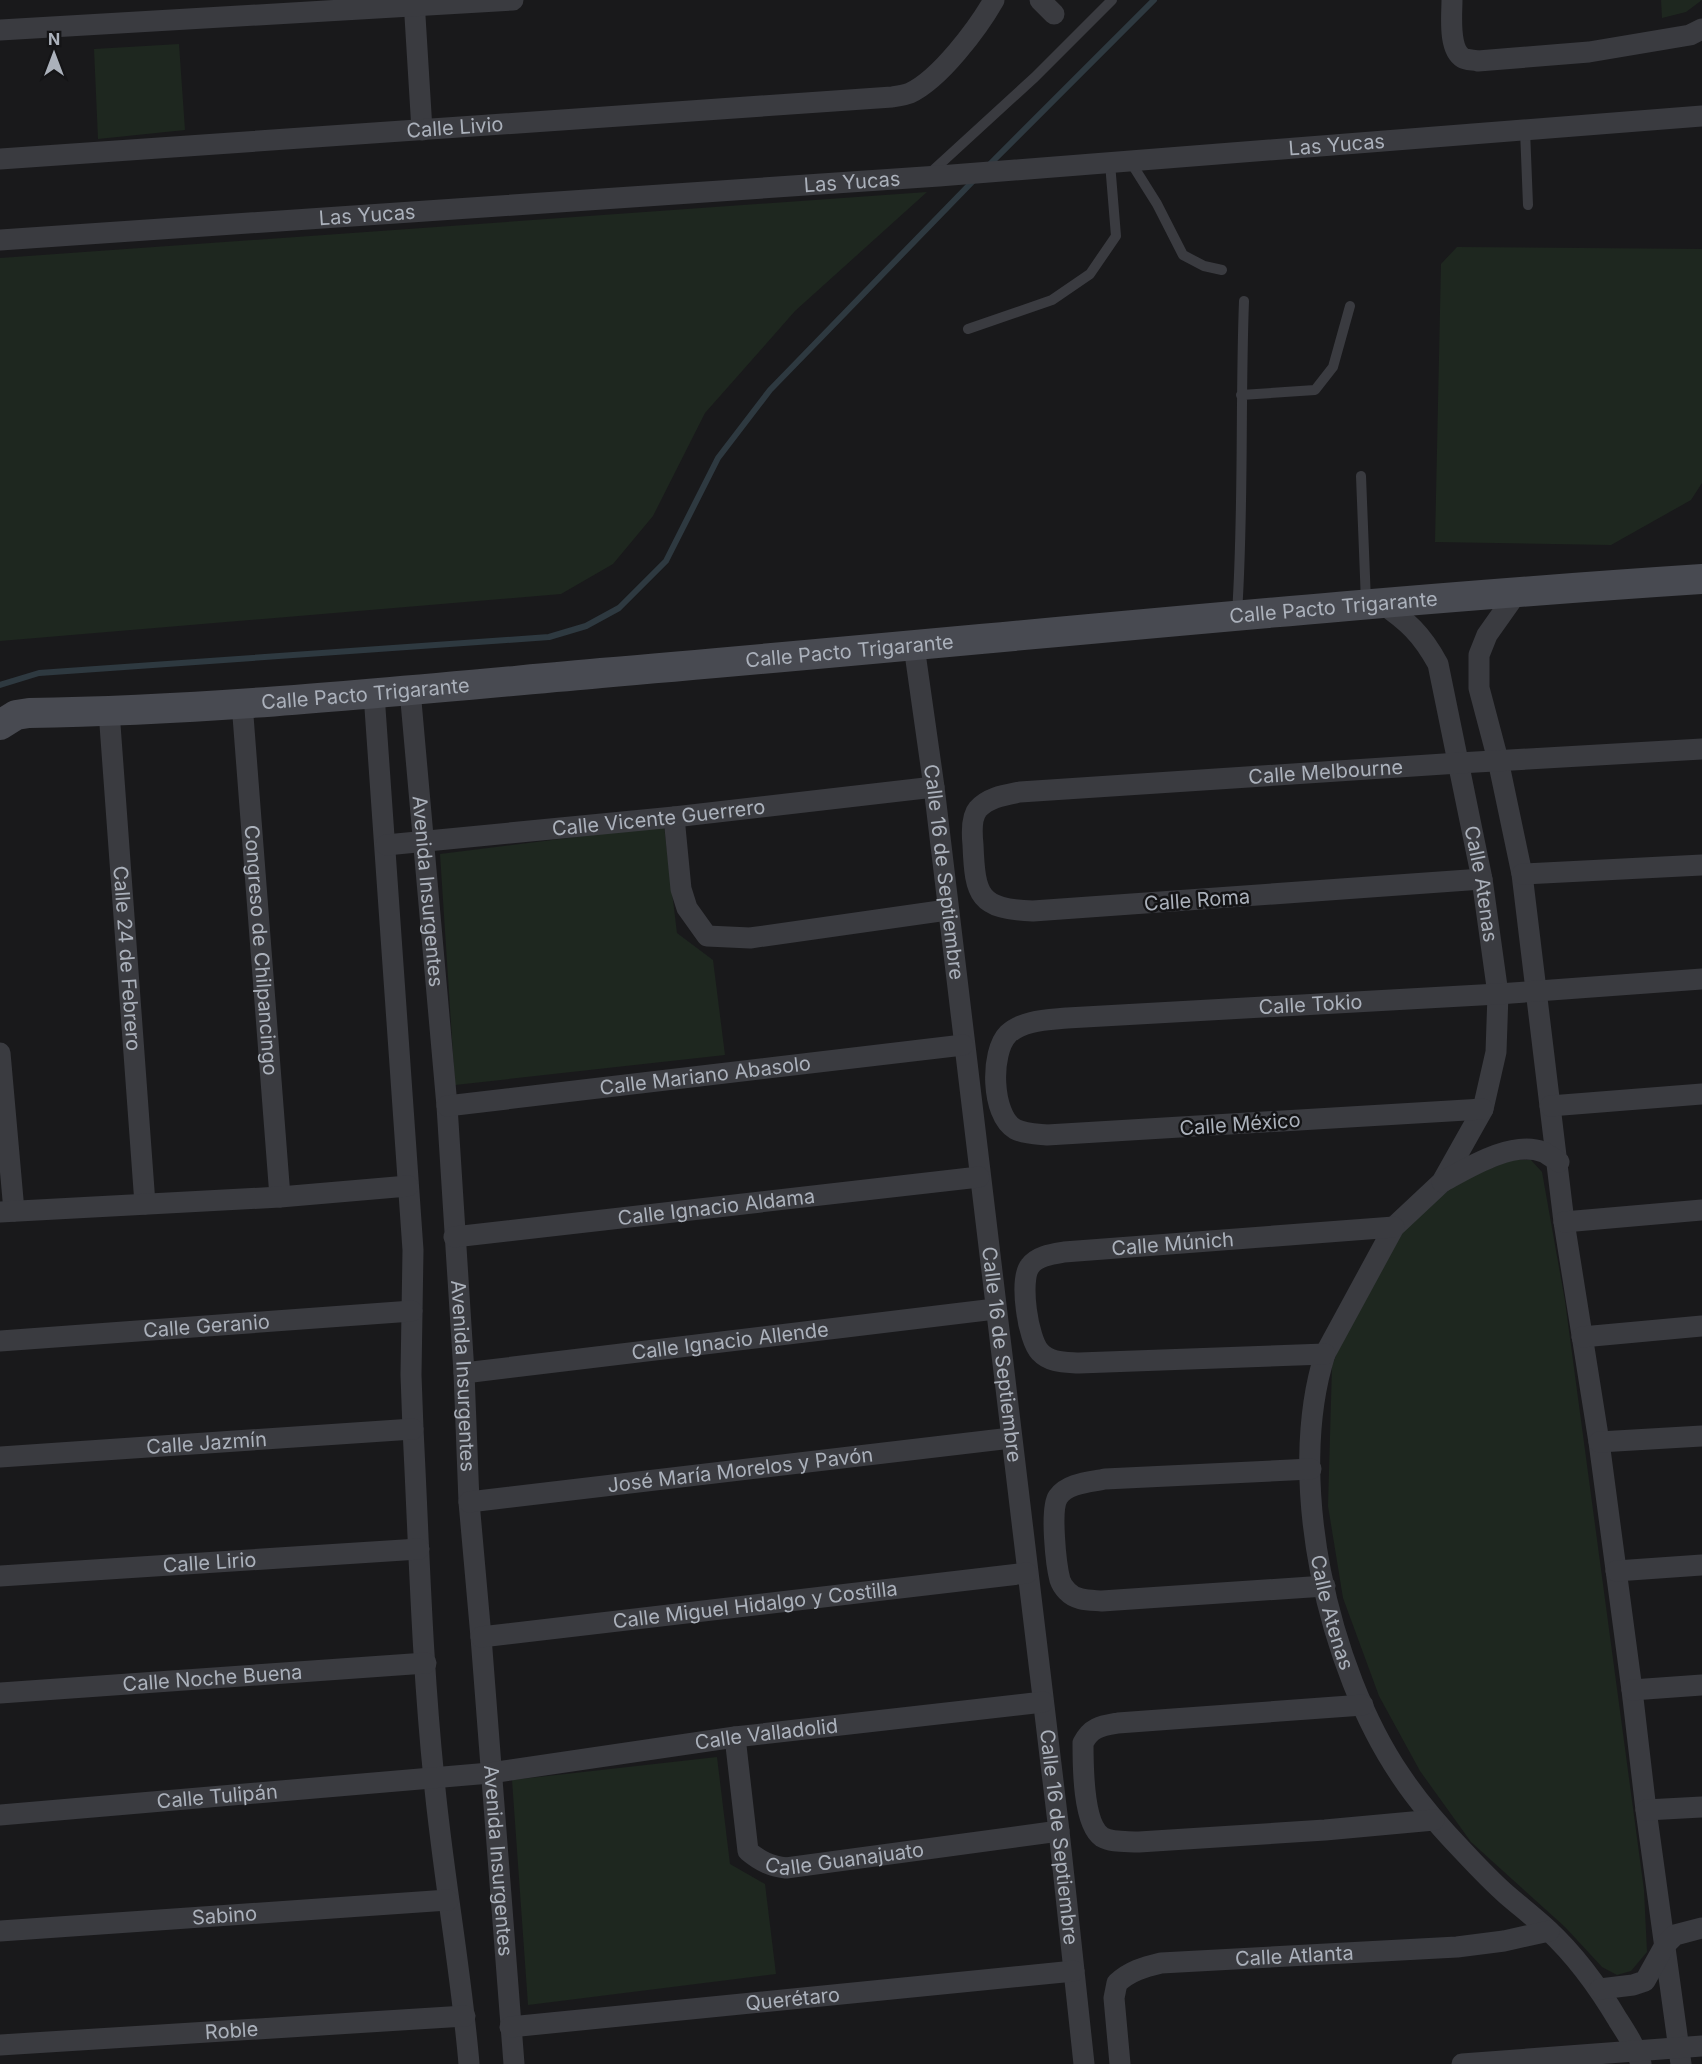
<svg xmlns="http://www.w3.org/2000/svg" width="1702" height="2064" font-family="Inter,sans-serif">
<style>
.green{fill:#1e271f}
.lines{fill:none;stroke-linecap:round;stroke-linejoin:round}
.stream{stroke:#2e3940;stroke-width:6}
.lane{stroke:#3a3b40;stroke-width:10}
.street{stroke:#3a3b40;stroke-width:21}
.secondary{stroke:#484a51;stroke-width:30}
.labels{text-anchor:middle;stroke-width:5;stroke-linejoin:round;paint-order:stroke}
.street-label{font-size:20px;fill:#abb1bb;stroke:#141416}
</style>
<rect width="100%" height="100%" fill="#19191b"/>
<path class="green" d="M1661,0H1702L1686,12L1662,18Z
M179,44L185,130L98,139L94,49Z
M927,192L795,311L705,413L653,516L613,564L561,594L0,641V258Z
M1457,247L1702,249V483L1691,500L1611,545L1435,542L1441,264Z
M664,826L677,933L713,960L725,1055L455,1085L440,854Z
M1512,1160H1531L1542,1172L1565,1301L1644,1890L1647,1952L1631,1971L1617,1975L1602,1967L1565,1927L1471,1842L1420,1771L1379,1696L1343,1598L1328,1506L1332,1366L1360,1291L1398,1228L1464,1179Z
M717,1757L730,1864L765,1884L776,1974L528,2005L512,1780Z"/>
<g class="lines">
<path class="stream" d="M987,167L1154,0
M0,685L39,673L549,637L586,626L619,608L666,561L718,458L770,390L975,179"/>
<path class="lane" d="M1525,130L1528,205
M1130,161L1157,204L1183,255L1204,266L1222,270
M928,175L1035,77L1112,0
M968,329L1052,300L1090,274L1116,236L1110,163
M1241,395L1315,390L1333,367L1350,306
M1361,476L1366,602
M1237,613C1244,509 1240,405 1244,301"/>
<g class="street">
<path d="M414,0L422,130"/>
<path d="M1040,0L1054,14"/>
<path d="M1452,0C1452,15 1448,49 1463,58C1466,60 1474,60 1478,61L1589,52L1690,35L1702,29"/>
<path d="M0,30L513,0"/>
<path id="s1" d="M0,159L892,97C898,96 905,95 910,93C940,79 978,28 994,0"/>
<path id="s2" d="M0,240L939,176L1702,116"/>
<path d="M1518,591L1487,635L1479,655V688L1498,760L1522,874L1564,1222L1599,1442L1632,1690L1646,1810L1681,2064"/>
<path id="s3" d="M1380,602C1408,622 1421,633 1438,664L1482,879L1498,994L1496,1052L1483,1109L1442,1182L1394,1227L1325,1354C1285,1479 1328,1669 1401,1776C1419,1803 1440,1827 1462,1850C1476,1865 1491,1881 1507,1895C1521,1907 1535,1918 1548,1930C1576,1956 1599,1988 1618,2020C1627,2034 1636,2048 1641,2064"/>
<path id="s4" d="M914,646L934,787L1059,1831L1084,2064"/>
<path id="s5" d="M410,690L447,1106L464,1373L469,1502L481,1637L514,2064"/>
<path d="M374,694L413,1250L411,1375L413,1429C419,1546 422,1663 434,1779C443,1875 461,1969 469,2064"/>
<path id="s6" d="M242,703L280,1197"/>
<path id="s7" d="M109,711L145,1204"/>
<path d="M674,817L681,889L687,908L707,936L750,938L947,910"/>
<path id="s8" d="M386,845L674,817L934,787"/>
<path d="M1522,874L1702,865"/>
<path id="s9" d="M1482,879L1033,911C979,909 975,896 973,845C972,835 971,817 978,809C989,797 1005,795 1020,792L1459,763L1702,749"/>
<path d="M0,1053L14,1211"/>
<path id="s10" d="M447,1106L963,1045"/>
<path d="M1550,1106L1702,1094"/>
<path id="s11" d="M1483,1109L1047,1135C1037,1134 1024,1134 1015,1129C991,1115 990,1052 1008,1034C1023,1020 1048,1020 1067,1018L1498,994L1702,979"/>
<path d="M1442,1182C1468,1168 1512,1140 1543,1152C1548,1154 1554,1159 1559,1162"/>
<path d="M0,1212L280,1197L408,1186"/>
<path d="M1564,1222L1702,1210"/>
<path id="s12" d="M454,1237L979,1177"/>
<path d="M1582,1337L1702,1326"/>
<path id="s13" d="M0,1341L412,1311"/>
<path id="s14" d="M1325,1354L1079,1363C1065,1362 1050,1363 1040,1352C1028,1340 1019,1280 1030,1266C1037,1256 1052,1254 1064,1252L1394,1227"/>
<path id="s15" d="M464,1373L995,1309"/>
<path d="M1599,1442L1702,1436"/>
<path id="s16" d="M0,1457L413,1429"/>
<path d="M1311,1469L1105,1479C1091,1482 1067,1483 1058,1497C1050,1509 1056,1565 1060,1580C1061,1583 1064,1588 1067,1591C1076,1601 1090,1600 1102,1601L1325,1586"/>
<path id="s17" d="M469,1502L1011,1438"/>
<path d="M1616,1571L1702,1565"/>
<path id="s18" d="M0,1576L419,1549"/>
<path id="s19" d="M481,1637L1027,1573"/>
<path d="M1632,1690L1702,1685"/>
<path id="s20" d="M0,1693L426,1663"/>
<path d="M1363,1705L1118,1723C1101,1726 1091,1727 1083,1743C1083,1766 1083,1824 1102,1837C1112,1843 1127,1841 1139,1842L1325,1830L1434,1820"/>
<path id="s21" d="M735,1737L748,1851C760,1861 770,1866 786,1868L1059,1831"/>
<path d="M1646,1810L1702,1807"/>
<path id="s22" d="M0,1815L490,1773L735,1737L1043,1702"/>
<path id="s23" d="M0,1931L448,1900"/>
<path d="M1600,1989L1633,1985L1645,1981L1665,1945L1675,1935L1702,1928"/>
<path id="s24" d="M510,2027L1074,1971"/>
<path id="s25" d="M0,2045L465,2016"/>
<path id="s26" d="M1120,2064L1114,1998L1117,1983C1130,1971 1144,1967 1161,1963L1457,1947L1504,1941L1549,1931"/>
<path d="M1462,2064L1702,2046"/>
</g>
<path class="secondary" id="s27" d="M0,725L16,715L29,713C220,710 411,690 601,673C968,642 1334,603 1702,579"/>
</g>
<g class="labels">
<g class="street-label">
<text dy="7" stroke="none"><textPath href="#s1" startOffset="456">Calle Livio</textPath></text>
<text dy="7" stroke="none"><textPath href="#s2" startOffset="1340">Las Yucas</textPath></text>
<text dy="7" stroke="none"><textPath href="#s2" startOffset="854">Las Yucas</textPath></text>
<text dy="7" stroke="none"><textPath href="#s2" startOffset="368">Las Yucas</textPath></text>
<text dy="7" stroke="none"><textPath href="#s27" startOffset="1341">Calle Pacto Trigarante</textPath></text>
<text dy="7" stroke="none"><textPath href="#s27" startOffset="855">Calle Pacto Trigarante</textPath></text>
<text dy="7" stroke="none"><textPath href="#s27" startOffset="369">Calle Pacto Trigarante</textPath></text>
<text dy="7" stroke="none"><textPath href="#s9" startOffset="946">Calle Melbourne</textPath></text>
<text dy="7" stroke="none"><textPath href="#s8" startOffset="274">Calle Vicente Guerrero</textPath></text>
<text dy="7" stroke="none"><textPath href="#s4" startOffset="228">Calle 16 de Septiembre</textPath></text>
<text dy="7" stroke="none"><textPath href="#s3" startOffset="310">Calle Atenas</textPath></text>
<text dy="7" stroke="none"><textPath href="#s5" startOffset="202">Avenida Insurgentes</textPath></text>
<text transform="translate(1197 900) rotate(-4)" y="7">Calle Roma</text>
<text dy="7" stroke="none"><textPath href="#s6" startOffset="248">Congreso de Chilpancingo</textPath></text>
<text dy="7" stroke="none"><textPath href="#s7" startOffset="248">Calle 24 de Febrero</textPath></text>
<text dy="7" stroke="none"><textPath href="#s11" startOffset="879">Calle Tokio</textPath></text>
<text dy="7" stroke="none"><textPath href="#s10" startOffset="260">Calle Mariano Abasolo</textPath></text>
<text transform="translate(1240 1124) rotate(-4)" y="7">Calle México</text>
<text dy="7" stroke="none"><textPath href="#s12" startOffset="264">Calle Ignacio Aldama</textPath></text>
<text dy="7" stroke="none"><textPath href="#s14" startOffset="524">Calle Múnich</textPath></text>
<text dy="7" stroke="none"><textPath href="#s13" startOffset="207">Calle Geranio</textPath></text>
<text dy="7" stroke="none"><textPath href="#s15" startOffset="268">Calle Ignacio Allende</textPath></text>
<text dy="7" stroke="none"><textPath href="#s4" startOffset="714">Calle 16 de Septiembre</textPath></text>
<text dy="7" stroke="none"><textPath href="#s5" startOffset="688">Avenida Insurgentes</textPath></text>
<text dy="7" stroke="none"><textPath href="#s16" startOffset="207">Calle Jazmín</textPath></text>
<text dy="7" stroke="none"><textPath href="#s17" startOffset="273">José María Morelos y Pavón</textPath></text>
<text dy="7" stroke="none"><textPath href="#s18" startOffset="210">Calle Lirio</textPath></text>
<text dy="7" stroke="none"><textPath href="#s19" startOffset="276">Calle Miguel Hidalgo y Costilla</textPath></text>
<text dy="7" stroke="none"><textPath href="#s3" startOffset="1094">Calle Atenas</textPath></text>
<text dy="7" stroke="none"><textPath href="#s20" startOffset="213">Calle Noche Buena</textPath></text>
<text dy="7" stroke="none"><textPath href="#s22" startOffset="771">Calle Valladolid</textPath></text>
<text dy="7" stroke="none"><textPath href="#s22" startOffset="218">Calle Tulipán</textPath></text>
<text dy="7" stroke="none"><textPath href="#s4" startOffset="1200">Calle 16 de Septiembre</textPath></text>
<text dy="7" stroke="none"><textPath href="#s21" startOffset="216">Calle Guanajuato</textPath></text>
<text dy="7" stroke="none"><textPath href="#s5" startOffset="1174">Avenida Insurgentes</textPath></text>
<text dy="7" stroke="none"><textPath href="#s23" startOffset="225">Sabino</textPath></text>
<text dy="7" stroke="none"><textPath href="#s26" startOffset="264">Calle Atlanta</textPath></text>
<text dy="7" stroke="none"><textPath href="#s24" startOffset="284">Querétaro</textPath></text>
<text dy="7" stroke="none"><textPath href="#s25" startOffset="232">Roble</textPath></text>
</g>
</g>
<g transform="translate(54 54)" stroke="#141416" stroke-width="4.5" paint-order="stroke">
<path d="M0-4.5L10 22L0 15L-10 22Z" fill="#abb1bb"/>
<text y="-9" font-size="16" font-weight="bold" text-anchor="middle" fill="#abb1bb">N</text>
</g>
</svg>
